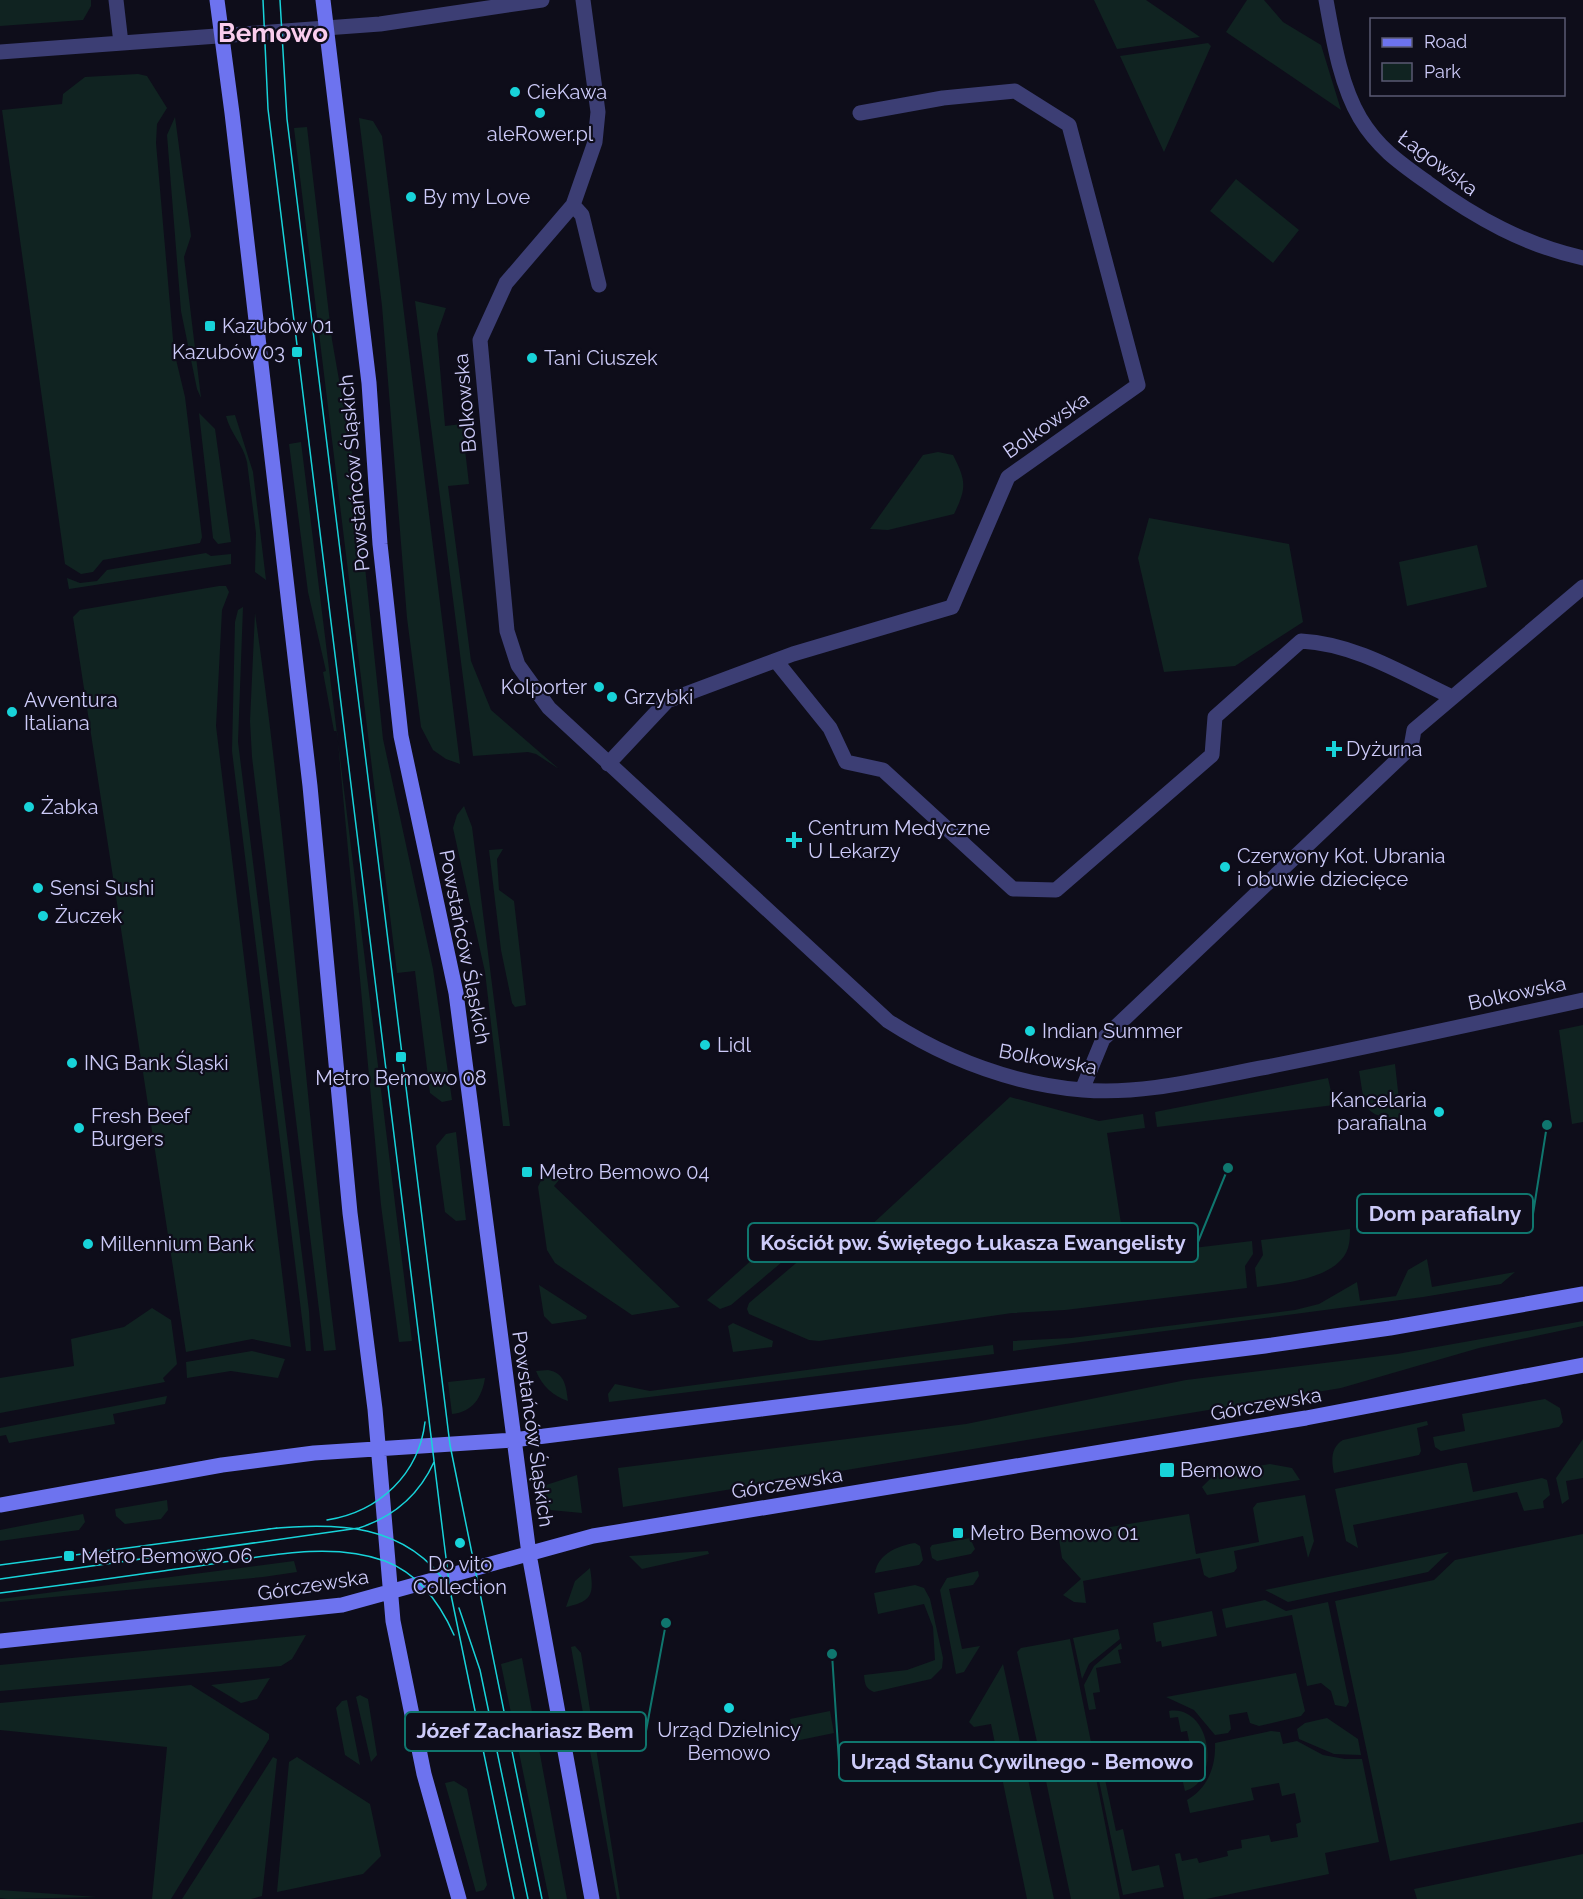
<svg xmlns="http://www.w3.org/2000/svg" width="1583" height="1899" font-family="Raleway,sans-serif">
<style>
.green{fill:#102321}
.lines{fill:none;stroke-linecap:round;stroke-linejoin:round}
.minor{stroke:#3c3e74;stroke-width:15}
.secondary{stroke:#6d73ef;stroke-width:15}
.tram{stroke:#18d3d9;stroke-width:1.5}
.poi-dot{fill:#18d3d9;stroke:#0e0d1a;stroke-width:2}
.labels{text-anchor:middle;stroke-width:4.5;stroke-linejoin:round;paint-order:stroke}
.poi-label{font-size:20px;fill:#cdcbf9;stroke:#0e0d1a;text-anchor:start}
.street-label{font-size:20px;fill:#cdcbf9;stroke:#0e0d1a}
.district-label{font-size:26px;font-weight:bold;fill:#facded;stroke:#0e0d1a}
.leader{fill:none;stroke:#0f766e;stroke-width:2}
.callout-dot{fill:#0f766e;stroke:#0e0d1a;stroke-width:2}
.callout{fill:#0e0d1a;stroke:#0f766e;stroke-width:2}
.callout-label{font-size:21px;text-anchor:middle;font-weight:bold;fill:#cdcbf9}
</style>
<rect width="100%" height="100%" fill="#0e0d1a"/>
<path class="green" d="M0,0H91V6L83,20L0,26Z
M1094,0H1146L1200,37L1117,49Z
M1247,0H1264L1283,22L1321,45L1341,110L1226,32Z
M1208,43L1211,46L1164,152L1120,56Z
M138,74L147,76L167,108L157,124L156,143L174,351L185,397L202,537L200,543L103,560L93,572L81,574L65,564L2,110L62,104L63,94L85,77Z
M175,117L191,236L184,257L201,398L197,389L181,311L167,135Z
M359,118L373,121L382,136L460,764L446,759L433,750L421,727L407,618L382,306Z
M307,127L332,340L355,471L383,739L433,969L452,1100L442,1102L430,1093L415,971L397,973L294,128Z
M1236,179L1299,230L1273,263L1210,211Z
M415,301L446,308L437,334L445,426L462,424L469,484L448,486L471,661L491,710L559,769L536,754L528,752L473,756Z
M199,413L215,429L231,542L218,544L213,538Z
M235,415L253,472L266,580L255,572L256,533L247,462C243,444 230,433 226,416Z
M301,442L410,1325L412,1341L399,1342L381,1205L337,731H334L323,672L326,671L308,592L289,444Z
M938,452L953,455C966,480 967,488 954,514L888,530L870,529L923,455Z
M1149,518L1289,544L1303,622L1235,666L1164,672L1138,558Z
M1477,545L1487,587L1407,606L1399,562Z
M206,553L211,556L231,554V564L69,589L67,578L80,583L97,581L107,570Z
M219,586H226L229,592L222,610L216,726L291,1347L252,1339L186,1352L73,617L80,610Z
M243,607L238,742L309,1311L311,1351H306L232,751L235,622L238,610Z
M255,613C290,858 305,1105 336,1350L324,1351L252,757L250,721Z
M464,806L472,827L510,1126H503L485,972L453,828L457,815Z
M503,849L497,859L499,890L514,901L526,1005L515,1007L512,1003L501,950L489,850Z
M1583,1025V1122L1572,1124L1559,1030Z
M1395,1064L1401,1118C1362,1118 1365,1106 1359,1071Z
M1328,1078L1334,1105L1157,1127L1155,1112Z
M1010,1097L1099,1121L1143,1114L1145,1128L1107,1133L1126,1256L1252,1241L1253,1254L1245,1266L1247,1288L1065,1310L1012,1313L819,1341L809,1340L749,1314L747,1309L749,1303L841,1225L855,1240Z
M456,1132L466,1220L456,1221L445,1212L436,1146L446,1134Z
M569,1168L554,1186L680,1307L632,1315L555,1263L547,1250L538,1187L545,1171Z
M793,1223L813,1225L814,1235L731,1305L720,1309L707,1300Z
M1350,1229C1350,1235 1350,1242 1348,1248C1338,1279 1284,1283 1257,1287L1255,1268L1263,1255L1261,1240Z
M1427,1259L1432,1287L1515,1272L1501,1284L1423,1297L1013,1351V1341L1071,1338L1295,1310L1319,1304L1357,1282L1360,1301L1396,1296L1408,1270Z
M539,1285L587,1316L586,1319L552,1324L544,1316Z
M152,1308L171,1320L177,1364L163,1378L165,1382L0,1413V1378L74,1366L71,1339L124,1327Z
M1583,1321V1326L1479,1348L1341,1388L623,1507L618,1468L966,1424L1186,1380L1397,1354Z
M733,1323L773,1341L772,1347L733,1352L728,1326Z
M993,1345L994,1354L609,1402L608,1394L615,1384L650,1391Z
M252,1351L285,1359L278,1378L231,1371L187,1378L186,1362Z
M548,1370C565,1373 566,1386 568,1401C553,1396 542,1386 536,1371Z
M485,1378C482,1397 473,1412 452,1414L448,1382Z
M167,1396L165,1404L113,1414L115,1424L9,1443L6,1435L0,1436V1428Z
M1545,1399L1560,1408L1563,1422L1559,1427L1441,1451L1435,1447L1433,1437L1465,1431L1462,1414Z
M1427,1421L1428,1425L1417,1428L1421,1451L1419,1455L1334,1473C1331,1460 1331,1447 1343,1440Z
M1583,1439V1478L1566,1481L1569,1499L1562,1504L1556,1478Z
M1461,1463H1467L1473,1492L1542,1478L1547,1480L1550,1495L1543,1501L1544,1508L1524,1511L1517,1492L1353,1525L1358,1548L1346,1541L1335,1489Z
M1270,1464L1292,1468L1300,1480L1207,1495L1202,1487L1216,1473Z
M577,1475L582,1513L550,1510L545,1504L546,1485Z
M1305,1495L1314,1541L1308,1558L1303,1536L1234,1551L1237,1568L1234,1572L1209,1578L1204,1575L1200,1558L1083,1581L1086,1603L1074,1602L1063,1595L1081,1579L1062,1558L1059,1539L1062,1535L1189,1514L1196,1554L1259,1542L1253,1508L1257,1503Z
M167,1500L168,1510L161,1519L125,1524L116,1516L115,1509Z
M83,1514L85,1522L79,1530L0,1541V1530Z
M1583,1534V1822L1390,1861L1335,1601L1434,1580L1455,1560Z
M970,1538L975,1549L971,1554L937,1561L932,1558L930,1548L932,1545Z
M915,1543L920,1546L923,1560L919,1565L875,1573C878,1554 897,1546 915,1543Z
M708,1551L709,1554L642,1569L629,1556Z
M1449,1552L1428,1572L1288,1602L1265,1590Z
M294,1561L297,1572L263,1577L0,1602V1599Z
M590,1568C594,1594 593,1601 566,1607L575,1581Z
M978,1571L979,1576L973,1585L949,1589L962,1649L980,1646L964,1672L956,1674L940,1590L947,1578Z
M915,1585L924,1588L930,1599L943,1658L942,1668L931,1679L874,1692C865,1688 865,1684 864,1675L907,1670L935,1660L933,1627L924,1604L878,1614L874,1593Z
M1265,1600L1286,1611L1328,1602L1349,1702L1346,1707L1335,1705L1331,1691L1321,1683L1307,1686L1292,1615L1226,1628L1222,1609Z
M1212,1611L1217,1636L1162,1647L1161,1641L1156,1642L1153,1623Z
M1118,1629L1120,1639L1089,1664L1082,1679L1073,1638Z
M306,1635L292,1659L281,1666L0,1691V1665Z
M1070,1639L1091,1742L1057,1766L1043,1769L1017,1652L1021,1648Z
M1121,1643L1122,1649L1118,1650L1121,1663L1096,1668L1100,1692L1093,1693L1096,1709L1089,1710L1084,1685L1094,1666Z
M575,1646L581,1653L620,1899H617L571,1647Z
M522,1658L567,1899H549L501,1664Z
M1003,1664L1054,1899H1027L991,1724L974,1727L969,1722Z
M1296,1673L1305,1711L1301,1716L1259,1726L1250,1723L1247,1712L1229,1715L1231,1729L1228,1733L1215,1735L1194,1710L1166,1697Z
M270,1678L257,1699L241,1703L211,1685Z
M191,1685L269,1734V1739L171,1899H152L167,1747L0,1730V1703Z
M360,1695L368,1699L377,1755L371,1762L356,1697Z
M347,1700L360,1765L345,1755L336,1708L342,1701Z
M830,1711L834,1733L795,1741L790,1719Z
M1169,1711C1210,1704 1223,1780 1185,1791L1182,1778L1191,1777L1187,1762L1193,1760L1187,1731L1181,1732L1178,1717L1170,1718Z
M1327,1718L1358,1739L1361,1755L1334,1754L1299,1739L1297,1729L1305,1723Z
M1271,1731L1280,1732L1283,1744L1297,1741L1323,1755L1345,1759H1362L1379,1842L1325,1853L1329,1874L1206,1899H1184L1175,1854L1180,1853L1182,1861L1197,1858L1199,1863L1228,1856L1227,1851L1242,1848L1241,1840L1269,1835L1271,1842L1298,1837L1296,1824L1301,1822L1295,1793L1282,1796L1279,1783L1251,1788L1254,1800L1190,1813L1187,1800C1208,1788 1216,1766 1215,1743Z
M273,1757L277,1759L262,1896L251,1899H182Z
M297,1757L370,1804L381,1856L363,1874L277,1892L289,1762Z
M1103,1770L1116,1831L1123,1829L1132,1871L1159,1865L1164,1887L1123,1895L1097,1771Z
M1095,1773L1120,1899H1071L1046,1781C1060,1778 1084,1780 1095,1773Z
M454,1781L467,1789L487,1885L484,1890L476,1892L445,1783Z
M1583,1854V1899H1417L1414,1889Z
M0,1890L97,1897L8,1899L0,1898Z"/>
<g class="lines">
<path class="minor" d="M116,0L121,43
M583,0L598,112L595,142L573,205L506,283L480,340L507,631L518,665L549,708L888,1021C947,1059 1013,1084 1083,1090C1146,1095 1206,1078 1267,1067C1373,1046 1478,1023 1583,1000
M1326,0C1333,38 1340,84 1360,118C1378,148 1400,163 1428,183C1476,218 1525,245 1583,258
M0,52L380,24L542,0
M573,205L582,215L599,285
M776,661L830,728L846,762L883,770L1013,889L1056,890L1212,755L1215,717L1301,641C1356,644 1403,674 1452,697
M608,764L667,701L793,654L952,607L1008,477L1138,385L1069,125L1015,91L943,98L860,113
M1082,1090L1103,1039L1411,747L1414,730L1583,587"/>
<path class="secondary" d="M217,0L232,113L310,786L350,1213L375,1409L393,1621L424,1774L459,1899
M323,0L369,383L380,544L401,736L456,993L529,1554L592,1899
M0,1505L222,1465L314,1453L513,1440L1265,1346L1390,1328L1583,1294
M0,1641L342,1605L593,1536L1306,1418L1583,1365"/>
<path class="tram" d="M263,0L268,109L444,1542L450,1590L514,1899
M280,0L287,119L450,1445L542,1899
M327,1520C379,1512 419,1474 425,1422
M268,1529C336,1522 406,1523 448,1586
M0,1565L277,1528
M0,1579L359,1528C393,1517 419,1495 434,1462
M0,1593C66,1585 133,1575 199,1566C257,1558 328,1540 385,1561C419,1574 440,1603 454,1635
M459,1608L480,1670L528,1899"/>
</g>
<g class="poi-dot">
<circle cx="515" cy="92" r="6"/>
<circle cx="540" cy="113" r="6"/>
<circle cx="411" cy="197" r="6"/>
<rect x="204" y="320" width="12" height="12" rx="3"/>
<rect x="291" y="346" width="12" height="12" rx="3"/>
<circle cx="532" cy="358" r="6"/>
<circle cx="599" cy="687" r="6"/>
<circle cx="612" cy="697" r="6"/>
<circle cx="12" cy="712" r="6"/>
<path d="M1331 740h6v6h6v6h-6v6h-6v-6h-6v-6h6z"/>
<circle cx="29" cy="807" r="6"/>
<path d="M791 831h6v6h6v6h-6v6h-6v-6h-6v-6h6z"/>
<circle cx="1225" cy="867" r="6"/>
<circle cx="38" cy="888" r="6"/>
<circle cx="43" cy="916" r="6"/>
<circle cx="1030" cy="1031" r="6"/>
<circle cx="705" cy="1045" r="6"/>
<rect x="395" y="1051" width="12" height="12" rx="3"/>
<circle cx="72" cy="1063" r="6"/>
<circle cx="1439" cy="1112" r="6"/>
<circle cx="79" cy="1128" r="6"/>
<rect x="521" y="1166" width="12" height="12" rx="3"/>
<circle cx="88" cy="1244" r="6"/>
<rect x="1159" y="1462" width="16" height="16" rx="3"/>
<rect x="952" y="1527" width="12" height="12" rx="3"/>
<circle cx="460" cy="1543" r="6"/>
<rect x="63" y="1550" width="12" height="12" rx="3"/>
<circle cx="729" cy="1708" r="6"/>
</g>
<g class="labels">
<g class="poi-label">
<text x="527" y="99">CieKawa</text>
<text x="540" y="141" text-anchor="middle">aleRower.pl</text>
<text x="423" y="204">By my Love</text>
<text x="222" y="333">Kazubów 01</text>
<text x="285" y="359" text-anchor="end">Kazubów 03</text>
<text x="544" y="365">Tani Ciuszek</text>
<text x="587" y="694" text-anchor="end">Kolporter</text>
<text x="624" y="704">Grzybki</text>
<text x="24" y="707">Avventura<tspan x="24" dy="23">Italiana</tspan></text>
<text x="1346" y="756">Dyżurna</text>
<text x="41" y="814">Żabka</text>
<text x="808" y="835">Centrum Medyczne<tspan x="808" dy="23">U Lekarzy</tspan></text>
<text x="1237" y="863">Czerwony Kot. Ubrania<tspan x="1237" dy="23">i obuwie dziecięce</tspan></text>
<text x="50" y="895">Sensi Sushi</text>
<text x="55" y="923">Żuczek</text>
<text x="1042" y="1038">Indian Summer</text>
<text x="717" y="1052">Lidl</text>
<text x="84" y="1070">ING Bank Śląski</text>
<text x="401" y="1085" text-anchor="middle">Metro Bemowo 08</text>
<text x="1427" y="1107" text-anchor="end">Kancelaria<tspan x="1427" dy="23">parafialna</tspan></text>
<text x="91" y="1123">Fresh Beef<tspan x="91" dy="23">Burgers</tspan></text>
<text x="539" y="1179">Metro Bemowo 04</text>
<text x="100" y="1251">Millennium Bank</text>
<text x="1180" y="1477">Bemowo</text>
<text x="970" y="1540">Metro Bemowo 01</text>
<text x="81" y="1563">Metro Bemowo 06</text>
<text x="460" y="1571" text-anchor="middle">Do vito<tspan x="460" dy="23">Collection</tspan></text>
<text x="729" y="1737" text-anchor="middle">Urząd Dzielnicy<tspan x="729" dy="23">Bemowo</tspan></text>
</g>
<g class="street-label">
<text transform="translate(1438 163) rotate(37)" y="7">Łagowska</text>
<text transform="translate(465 403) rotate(-95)" y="7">Bolkowska</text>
<text transform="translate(1046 425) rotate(-35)" y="7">Bolkowska</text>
<text transform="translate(354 473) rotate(-95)" y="7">Powstańców Śląskich</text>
<text transform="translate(465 947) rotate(79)" y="7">Powstańców Śląskich</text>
<text transform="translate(1517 993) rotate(-12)" y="7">Bolkowska</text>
<text transform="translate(1048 1059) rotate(10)" y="7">Bolkowska</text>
<text transform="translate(1266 1404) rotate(-10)" y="7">Górczewska</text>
<text transform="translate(533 1429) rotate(82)" y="7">Powstańców Śląskich</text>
<text transform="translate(787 1483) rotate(-9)" y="7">Górczewska</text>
<text transform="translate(313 1585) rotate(-9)" y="7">Górczewska</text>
</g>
<g class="district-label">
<text x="273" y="42">Bemowo</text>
</g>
</g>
<path class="leader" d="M1547 1125L1533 1214M1228 1168L1198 1242M666 1623L646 1731M832 1654L839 1762"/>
<g class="callout-dot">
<circle cx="1547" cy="1125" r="6"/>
<circle cx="1228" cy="1168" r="6"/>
<circle cx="666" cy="1623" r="6"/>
<circle cx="832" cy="1654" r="6"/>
</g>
<g class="callout">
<rect x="1357" y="1194" width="176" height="39" rx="6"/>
<rect x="748" y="1223" width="450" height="39" rx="6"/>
<rect x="405" y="1712" width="241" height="39" rx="6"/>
<rect x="839" y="1742" width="366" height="39" rx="6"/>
</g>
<g class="callout-label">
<text x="1445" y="1221">Dom parafialny</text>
<text x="973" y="1250">Kościół pw. Świętego Łukasza Ewangelisty</text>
<text x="525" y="1738">Józef Zachariasz Bem</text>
<text x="1022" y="1769">Urząd Stanu Cywilnego - Bemowo</text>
</g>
<rect x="1370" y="18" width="195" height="78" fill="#0e0d1a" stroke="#5a5973" stroke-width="1.5"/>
<rect x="1382" y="38" width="30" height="9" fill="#6d73ef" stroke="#5a5973" stroke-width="1.5"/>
<text x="1424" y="48" font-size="18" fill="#cdcbf9">Road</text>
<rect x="1382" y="63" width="30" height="18" fill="#102321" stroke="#5a5973" stroke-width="1.5"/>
<text x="1424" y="78" font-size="18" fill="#cdcbf9">Park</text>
</svg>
